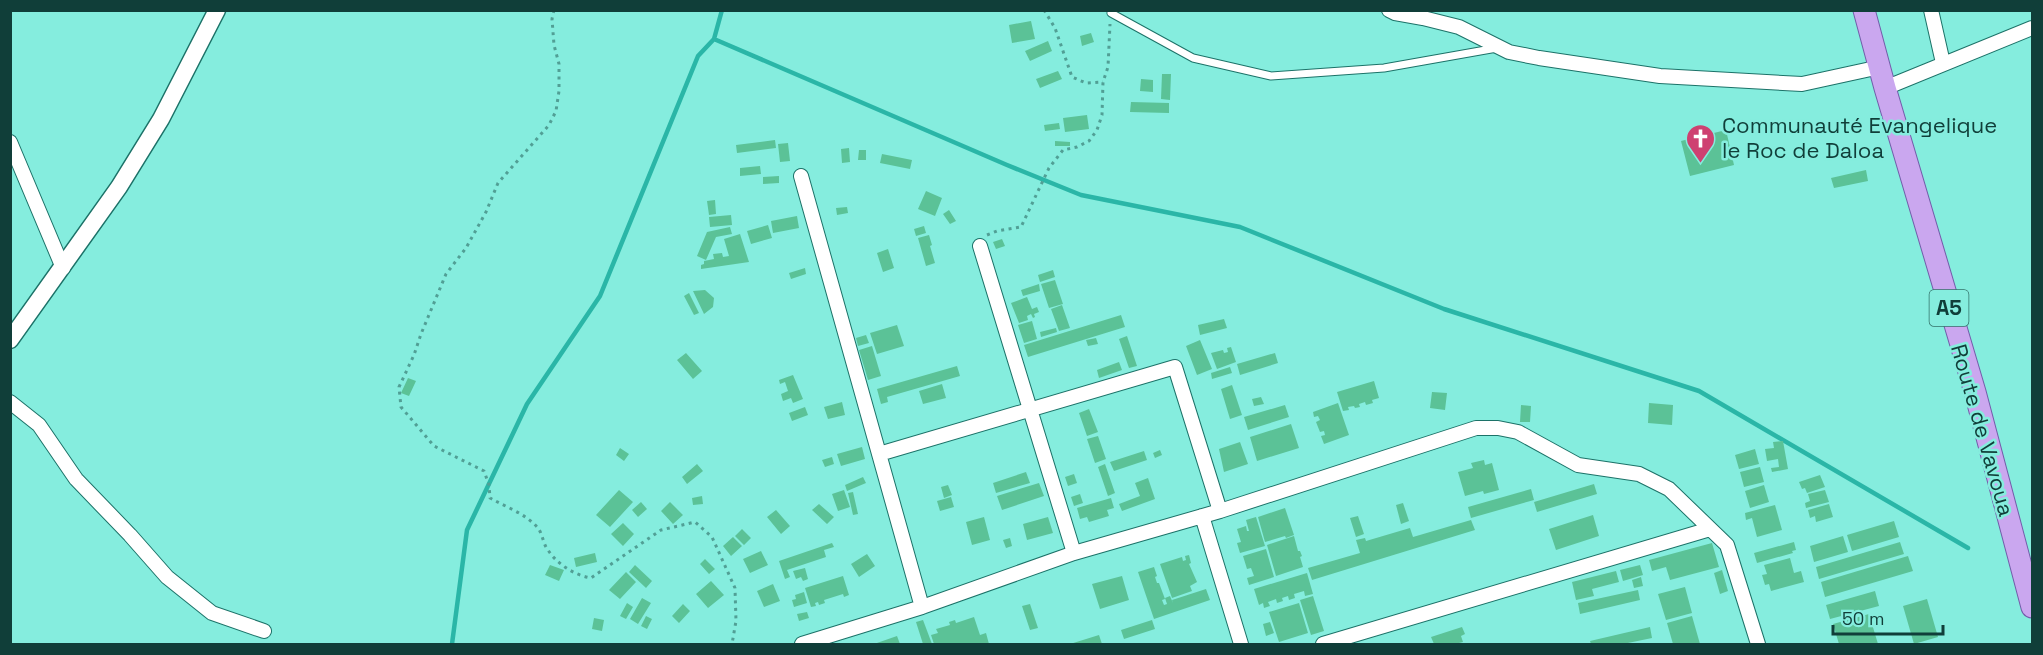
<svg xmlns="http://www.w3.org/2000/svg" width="2043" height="655" font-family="'Space Grotesk',sans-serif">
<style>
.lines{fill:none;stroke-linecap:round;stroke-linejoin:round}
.stream{stroke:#2ab6a7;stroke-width:4.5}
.building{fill:#5bc297}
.service-casing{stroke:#1c7268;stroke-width:9}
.minor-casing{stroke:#1c7268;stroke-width:16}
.tertiary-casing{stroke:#1c7268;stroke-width:19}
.primary-casing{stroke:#725da9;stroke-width:23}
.path{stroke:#519f95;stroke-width:3;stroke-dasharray:3 4.5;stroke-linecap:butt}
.service{stroke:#fff;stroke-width:7}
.minor{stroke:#fff;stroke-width:14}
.tertiary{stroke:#fff;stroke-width:16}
.primary{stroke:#caa7ef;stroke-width:21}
.labels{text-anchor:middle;stroke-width:5;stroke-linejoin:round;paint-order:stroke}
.shield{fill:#85edde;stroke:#33726a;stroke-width:1.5}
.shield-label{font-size:21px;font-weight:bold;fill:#103e39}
.poi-label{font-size:22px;fill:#103e39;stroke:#85edde;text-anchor:start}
.street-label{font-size:22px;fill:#103e39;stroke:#85edde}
</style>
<rect width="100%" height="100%" fill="#85edde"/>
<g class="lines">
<path class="stream" d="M714,39L1007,165L1081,195L1240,227L1444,309L1699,391L1968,548
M452,644L467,530L527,404L600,296L698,56L714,39L722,10"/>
</g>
<path class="building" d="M1031,21L1035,39L1012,43L1009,25Z
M1091,33L1094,42L1082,46L1080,36Z
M1048,41L1052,51L1030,61L1025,51Z
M1058,71L1062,79L1040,88L1036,79Z
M1162,74H1171L1170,100L1161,99Z
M1141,79L1153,80V92L1140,91Z
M1131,102L1169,103V113L1130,112Z
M1087,115L1089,129L1065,132L1063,118Z
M1059,123L1060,129L1045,131L1044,125Z
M1726,130L1734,165L1690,176L1681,141Z
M775,140L776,148L737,153L736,145Z
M1055,141L1070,142V146H1055Z
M788,143L790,161L780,162L778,144Z
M849,148L850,162L842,163L841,149Z
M859,150H866V160H858Z
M882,154L912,160L910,169L880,163Z
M760,166L761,174L740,176V168Z
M1866,170L1868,181L1834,188L1831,178Z
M779,176V183L763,184V177Z
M926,191L942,198L935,216L918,209Z
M715,200L716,214L709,215L707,201Z
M847,207L848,213L837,215L836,208Z
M949,210L956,221L950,224L943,214Z
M731,215L732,225L710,227L709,217Z
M797,216L799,228L773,233L771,221Z
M768,225L772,238L751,244L747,231Z
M924,226L926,233L916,236L914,229Z
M730,227L732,234L716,237L706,260L697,256L707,232Z
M740,234L749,262L701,269V265L704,264V261L714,259L713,254L722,253L723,257L729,256L724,239Z
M929,235L932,245L930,246L935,263L926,266L918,238Z
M1002,239L1005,246L996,249L993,242Z
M888,249L894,268L883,272L877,253Z
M805,268L806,274L791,279L789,273Z
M1053,270L1055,277L1040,282L1038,275Z
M1055,280L1063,304L1049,308L1041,284Z
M1039,284L1040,291L1023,296L1021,290Z
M705,290L714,298L713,307L704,314L693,291Z
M689,293L699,313L694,315L684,296Z
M1027,297L1032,309L1037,307L1039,312L1034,314L1035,317L1033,318L1031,314L1027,316L1028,320L1019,323L1011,303Z
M1062,305L1070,328L1059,331L1051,309Z
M1121,315L1125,327L1028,357L1024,345Z
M1224,319L1227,328L1200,335L1198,325Z
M1032,321L1037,339L1024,343L1018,325Z
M897,325L904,346L877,354L870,333Z
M1056,328L1057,332L1041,337L1040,332Z
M866,335L869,343L858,346L856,338Z
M1127,336L1137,366L1129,368L1119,339Z
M1096,338L1098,344L1088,346L1086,340Z
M1200,340L1212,369L1197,375L1186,346Z
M872,346L881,376L868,380L859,350Z
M1231,347L1236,362L1217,369L1211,353L1223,350L1224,353L1228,352L1227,348Z
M686,353L702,371L693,379L677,360Z
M1275,353L1278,363L1240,375L1237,364Z
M1119,362L1122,370L1099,378L1097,370Z
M957,366L960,376L887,397L888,402L881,404L877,389Z
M1230,367L1232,373L1212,379L1211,373Z
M793,375L803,399L793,403L791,398L783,401L781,394L788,391L785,382L780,384L779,380Z
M408,378L416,381L409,396L401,393Z
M1374,381L1379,398L1372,400L1373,403L1366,405L1365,402L1359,404L1360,407L1355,408L1354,406L1348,407L1349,410L1343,411L1337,392Z
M942,384L946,398L923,404L919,391Z
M1232,385L1242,415L1230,419L1221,389Z
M1432,392L1447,393L1445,410L1430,408Z
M1261,397L1264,404L1254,406L1252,399Z
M842,402L845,415L828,419L824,407Z
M1338,403L1349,435L1324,444L1321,436L1325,435L1324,431L1320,432L1316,422L1320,420L1318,416L1314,417L1313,412Z
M1649,403L1673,405L1672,425L1648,423Z
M1285,405L1289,417L1248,430L1244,417Z
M1521,405L1531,406L1530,422H1520Z
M805,407L808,415L792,421L789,413Z
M1089,409L1098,432L1087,436L1079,413Z
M1291,424L1299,448L1257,461L1250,437Z
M1098,436L1106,459L1095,463L1087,439Z
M1783,441L1788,469L1772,472L1771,468L1779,467L1778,459L1767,461L1765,449L1774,448L1773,442Z
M1240,442L1248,464L1224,472L1219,449Z
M862,447L865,459L841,466L837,454Z
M620,448L629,454L624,461L616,455Z
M1755,449L1759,464L1739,469L1735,455Z
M1160,450L1162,455L1155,458L1153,453Z
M1144,451L1147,460L1114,471L1110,462Z
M832,457L834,464L825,467L822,460Z
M1484,460L1485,465L1492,463L1499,490L1484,494L1483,491L1465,496L1458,472L1473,468L1471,463Z
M697,464L703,471L687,484L682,477Z
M1105,464L1115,493L1108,496L1098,467Z
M1760,467L1764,482L1744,487L1740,472Z
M1026,472L1030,483L996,493L993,483Z
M1074,474L1077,483L1068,486L1065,477Z
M1820,475L1825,487L1807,493L1805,488L1802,489L1799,482Z
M863,477L866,483L847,491L845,485Z
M1148,478L1155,499L1122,511L1119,504L1140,496L1135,483Z
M1039,483L1044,496L1002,510L997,496Z
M1594,484L1597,494L1537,512L1534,502Z
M948,485L952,495L944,498L941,487Z
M1764,485L1769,502L1750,508L1745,491Z
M1531,489L1534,500L1471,518L1468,507Z
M619,490L633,502L610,527L596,515Z
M844,490L850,507L838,511L832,494Z
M1825,490L1829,502L1806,508L1805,503L1810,501L1808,494Z
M853,492L858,514L853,515L848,493Z
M1080,494L1083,503L1074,506L1071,497Z
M702,496L703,504L693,505L692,498Z
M951,497L954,507L940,511L937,501Z
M1111,498L1114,508L1107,510L1109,516L1089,522L1087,517L1080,519L1077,508Z
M641,502L647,509L638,517L632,510Z
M670,502L683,515L673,524L661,511Z
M1403,503L1409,521L1401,524L1396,505Z
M819,504L834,517L827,524L812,510Z
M1829,504L1833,517L1816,522L1815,516L1810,518L1808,510Z
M1775,505L1782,530L1757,537L1752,518L1746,520L1745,513Z
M1285,508L1294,535L1286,538L1285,536L1265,542L1258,517Z
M776,510L790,526L781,534L767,517Z
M1593,515L1599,536L1556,550L1549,529Z
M1358,516L1364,534L1356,537L1350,518Z
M984,517L990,540L972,545L966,522Z
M1048,517L1053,533L1027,540L1023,524Z
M1256,517L1265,546L1240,553L1237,543L1241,542L1237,529L1246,526L1247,531H1249L1246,520Z
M1471,520L1475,530L1312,580L1308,568L1360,553L1356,540L1365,538L1366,541L1410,528L1413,537Z
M1894,521L1899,537L1852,551L1847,535Z
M623,523L634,534L623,546L611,534Z
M742,529L751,538L744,545L735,536Z
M1294,536L1298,551H1300L1302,556L1300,557L1303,567L1276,576L1267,545Z
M1843,536L1848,552L1814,562L1810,546Z
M733,537L742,546L731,556L723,546Z
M1010,538L1012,546L1006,548L1003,540Z
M1794,542L1796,550L1792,551L1793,553L1757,563L1754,553Z
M1900,542L1904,554L1819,579L1816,567Z
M832,543L834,547L824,550L826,557L787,570L790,577L785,579L779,561Z
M1712,543L1719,567L1670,580L1666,567L1652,571L1649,560Z
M1266,549L1274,577L1249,585L1247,578L1254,576L1251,568L1247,569L1243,556Z
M761,551L768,565L750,573L743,559Z
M595,553L597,562L576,567L574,558Z
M867,554L875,566L859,577L851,564Z
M1189,555L1191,563L1189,564L1197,582L1190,586L1192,591L1172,598L1160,564L1182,557L1183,561L1186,560L1185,556Z
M1908,556L1913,571L1825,597L1821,582Z
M1790,558L1794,573L1801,571L1804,582L1771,591L1769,584L1765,585L1762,575L1767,574L1764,565Z
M705,559L715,569L709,574L700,564Z
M550,565L564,570L559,581L545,575Z
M635,565L652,581L646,588L629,572Z
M1640,565L1643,575L1623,581L1620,570Z
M1154,567L1157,576L1155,577L1157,583H1159L1165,599L1162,600L1164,605L1167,604L1165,598L1170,596L1173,603L1172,600L1206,589L1210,600L1154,619L1138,572Z
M805,568L808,579L803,581L801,577L796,579L793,571Z
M1722,570L1728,591L1720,594L1714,573Z
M1616,571L1619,582L1592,589L1594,596L1576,600L1572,582Z
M626,572L636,582L620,599L609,590Z
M1307,573L1313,594L1305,596L1304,591L1294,594L1295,598L1289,600L1288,596L1282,598L1283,601L1277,603L1276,599L1268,602L1270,606L1264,608L1263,603L1259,605L1254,589Z
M843,576L849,595L844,597L843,594L824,600L825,603L819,605L818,602L815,603L816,606L811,607L805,588Z
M1122,576L1129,600L1100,609L1092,584Z
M1641,577L1643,586L1634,588L1632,580Z
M711,581L724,595L708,608L696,594Z
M773,584L780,601L764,607L757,591Z
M1685,587L1692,613L1666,620L1658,594Z
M1638,590L1640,600L1580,614L1578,603Z
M1875,591L1879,606L1830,619L1826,605Z
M804,592L807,603L794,607L792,600L796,599L795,595Z
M1313,596L1324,631L1311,635L1300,600Z
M642,598L651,603L638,624L630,619Z
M1927,599L1938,637L1914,644L1903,606Z
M627,603L633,607L626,619L620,616Z
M1299,603L1308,633L1279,642L1269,612Z
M683,604L690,611L679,623L672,616Z
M1030,604L1038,628L1030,630L1022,606Z
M807,612L809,618L799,621L797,614Z
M1869,614L1878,644H1839L1833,624Z
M646,616L652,619L647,629L641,626Z
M1692,616L1700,644H1673L1667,623Z
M974,617L980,635L986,633L989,644H934L931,635L938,633L936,629L950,625L949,622L955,620L956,623Z
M594,618L604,620L602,631L592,629Z
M923,620L932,644H923L916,622Z
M1152,620L1155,629L1124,639L1121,630Z
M1270,622L1274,633L1266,636L1263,624Z
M1462,627L1465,634L1461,636L1463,642L1455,644H1434L1431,637Z
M1650,627L1652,638L1623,644H1591L1590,641Z
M1099,635L1102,644H1070Z
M897,636L900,644H874Z"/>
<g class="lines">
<defs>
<path id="service" d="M1111,13L1193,58L1271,76L1384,68L1497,48"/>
<path id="minor" d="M1389,10L1395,13L1423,18L1459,27L1509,52L1539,58L1660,76L1802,84L1880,67
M1931,10L1943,63
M1885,88L2032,28
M10,142L63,268
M801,176L922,607
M980,246L1074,553
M10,402L39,425L76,479L130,535L167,577L212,613L264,631
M879,454L1175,367L1220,511
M1202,516L1241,644
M802,644L922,607L1074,553L1220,511L1476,428H1498L1518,432L1578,465L1639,474L1669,489L1727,545L1758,644
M1323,644L1710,529"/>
<path id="tertiary" d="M10,340L119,187L161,119L217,10"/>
<path id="primary" d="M1864,10L1885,88L1975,392L2032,607"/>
</defs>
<use href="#service" class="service-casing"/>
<use href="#minor" class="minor-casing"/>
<use href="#tertiary" class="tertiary-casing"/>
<use href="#primary" class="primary-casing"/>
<path class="path" d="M554,10L552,19L554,45L559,64V91L556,111L549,125L498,183L486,212L466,248L446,274L421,334L414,355L399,387L401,407L434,446L484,471L489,485L490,498C506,507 526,514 538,528C543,535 543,544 548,550C557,564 574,575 591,578L661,530L695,522L712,537L735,588L736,621L732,644
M1044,10L1055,28L1072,77L1086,83L1103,82
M987,235L997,231L1021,227L1049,168L1063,150L1077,147L1089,141L1097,130L1102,115L1103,82L1108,67L1110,24"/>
<use href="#service" class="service"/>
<use href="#minor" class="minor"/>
<use href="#tertiary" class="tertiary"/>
<use href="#primary" class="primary"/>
</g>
<defs>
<symbol id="church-pin" viewBox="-11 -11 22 30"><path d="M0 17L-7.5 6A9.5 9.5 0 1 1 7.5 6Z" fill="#ce4171" stroke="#85edde"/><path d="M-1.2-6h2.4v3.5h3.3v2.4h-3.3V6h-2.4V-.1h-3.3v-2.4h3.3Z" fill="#fff"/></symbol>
</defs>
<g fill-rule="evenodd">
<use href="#church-pin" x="1684" y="122" width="33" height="45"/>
</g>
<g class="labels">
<rect class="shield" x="1929.5" y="290" width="39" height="36" rx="4.5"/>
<g class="shield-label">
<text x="1949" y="315">A5</text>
</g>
<g class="poi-label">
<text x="1722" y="133">Communauté Evangelique<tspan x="1722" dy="25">le Roc de Daloa</tspan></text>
</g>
<g class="street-label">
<text transform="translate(1983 430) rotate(74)" y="8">Route de Vavoua</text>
</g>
</g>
<rect width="2043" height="655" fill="none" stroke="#103e39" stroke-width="24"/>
<path d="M1833 625v9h110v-9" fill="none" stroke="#103e39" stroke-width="3"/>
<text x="1842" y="625" font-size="18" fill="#103e39" stroke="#85edde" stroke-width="4.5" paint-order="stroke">50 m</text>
</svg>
